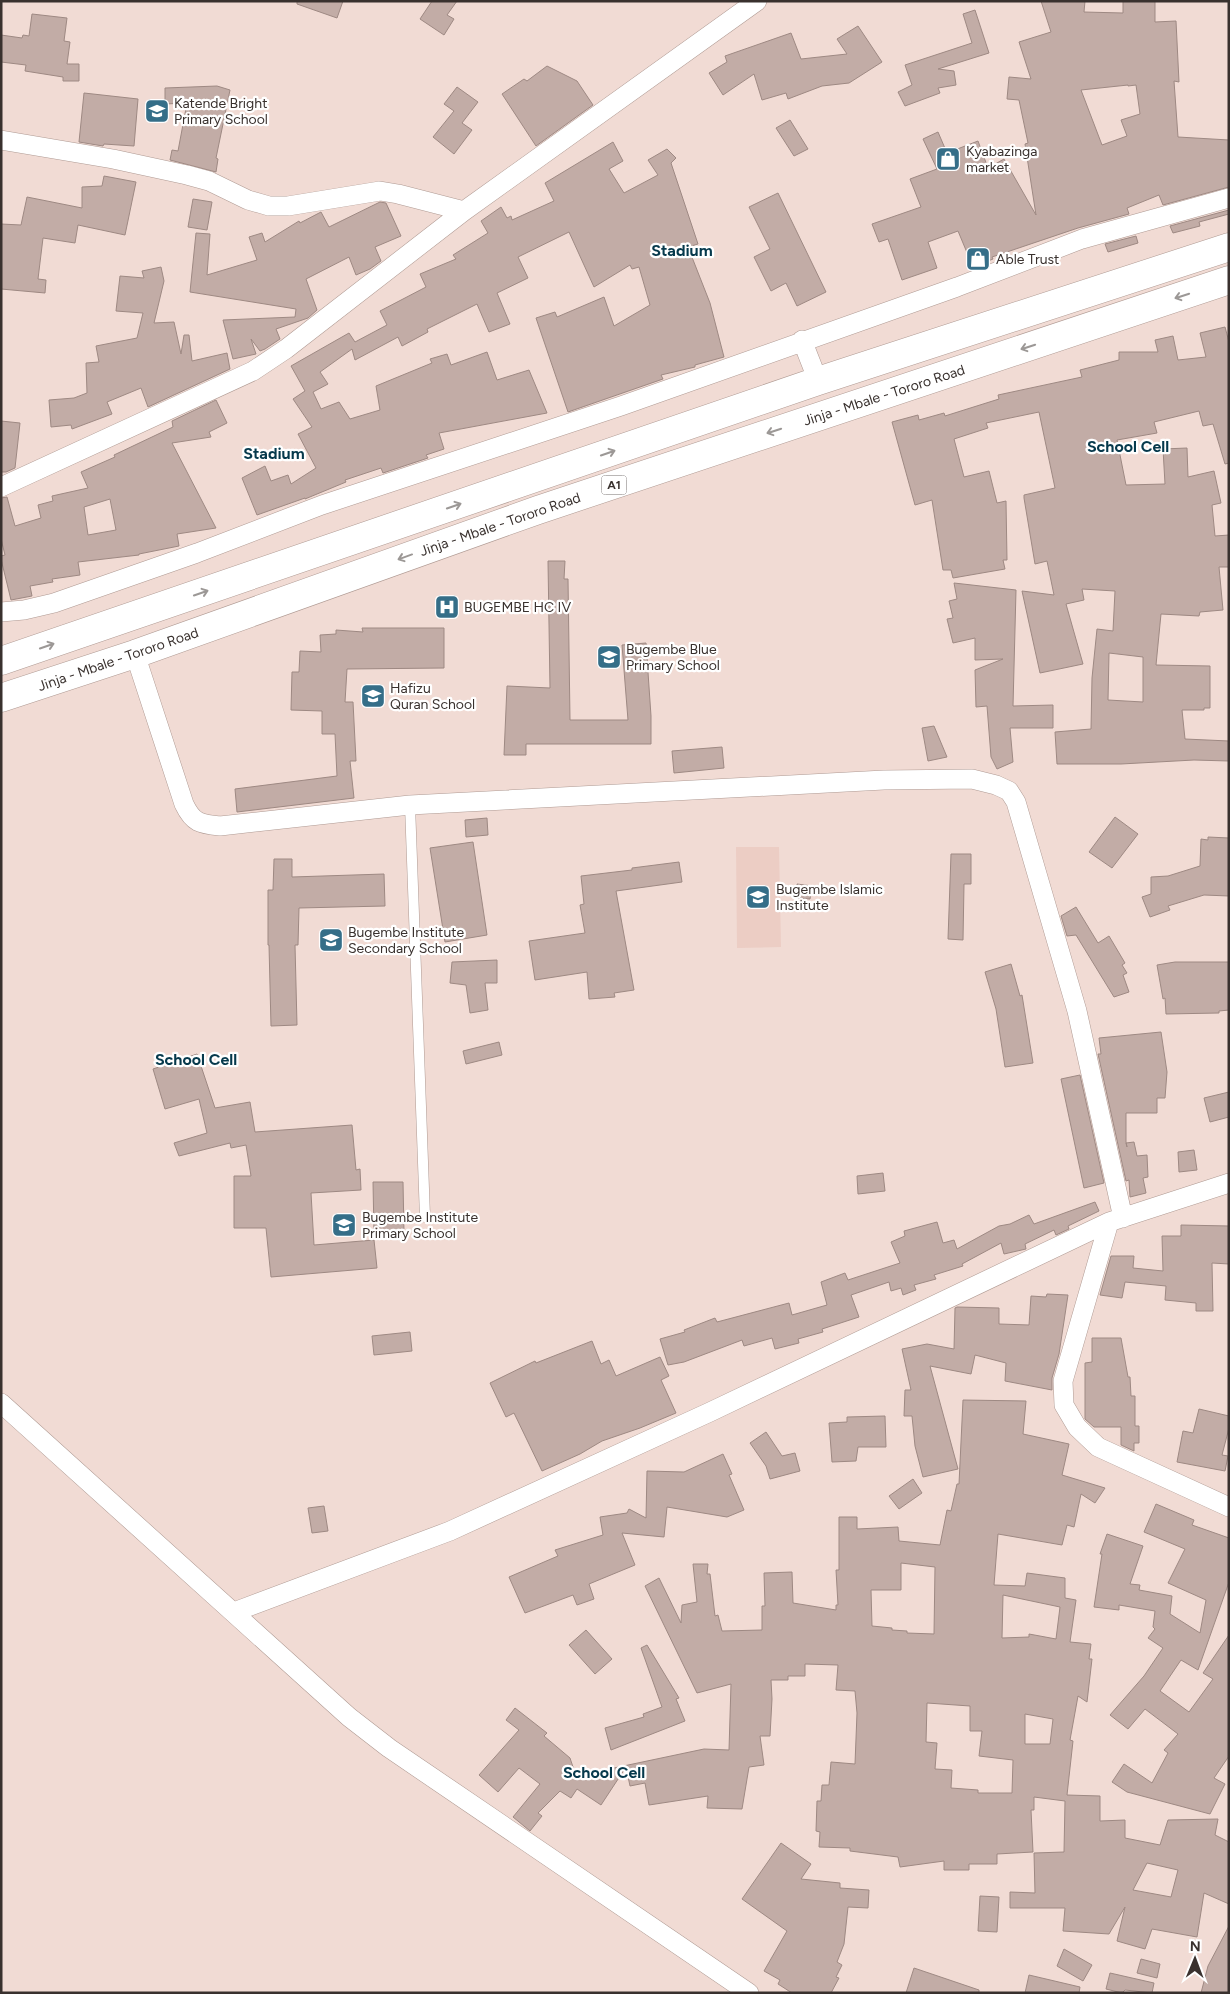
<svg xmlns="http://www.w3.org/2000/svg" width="1230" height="1994" font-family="Figtree,sans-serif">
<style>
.built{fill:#eccdc4}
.building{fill:#c2aca6;stroke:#9e8983;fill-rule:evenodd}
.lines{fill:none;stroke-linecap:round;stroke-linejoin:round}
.service-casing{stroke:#af9a93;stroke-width:11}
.minor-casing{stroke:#af9a93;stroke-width:20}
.trunk-casing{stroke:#af9a93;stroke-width:29}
.service{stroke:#fff;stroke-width:10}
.minor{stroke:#fff;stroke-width:19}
.trunk{stroke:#fff;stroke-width:28}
.oneway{stroke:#9c9896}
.labels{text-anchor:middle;stroke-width:4.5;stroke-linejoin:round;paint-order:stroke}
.shield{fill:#fff;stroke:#746f6d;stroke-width:1}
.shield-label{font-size:12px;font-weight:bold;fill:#39312e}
.poi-label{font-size:14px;fill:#39312e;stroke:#fff;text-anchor:start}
.street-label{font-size:14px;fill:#39312e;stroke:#fff}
.quarter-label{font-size:16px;font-weight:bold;fill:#06394c;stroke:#fff}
</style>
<rect width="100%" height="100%" fill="#f1dbd4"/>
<path class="built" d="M736,847H779L781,947L737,948Z"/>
<path class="building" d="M297,1H343L337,18L297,4Z
M432,1H457L447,15L454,19L444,35L420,19Z
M1041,1H1085L1084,12L1123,13V1H1155V22L1176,21L1179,82L1174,81L1178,137L1229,140V187L1163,205L1159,195L1127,208L1129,214L1078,228L992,257L993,259L973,267L958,231L928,242L937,268L902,280L888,239L879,242L872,224L921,207L910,179L937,169L923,139L938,132L947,153L978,141L988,168L1004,159L1036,215L1025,144L1028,143L1019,100L1007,99L1009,77L1031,79L1019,42L1051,32ZM1128,85V86L1136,85L1140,114L1121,120L1127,136L1102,145L1081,90Z
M975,10L989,53L938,69L954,71L956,85L938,88L940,93L905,106L898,92L912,85L905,65L972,43L963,14Z
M32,14L67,18L64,41L70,42L67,64H79V81H63V77L25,71L26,65L1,62V35L22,38L23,35L29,36Z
M858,26L882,62L849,83L822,86L788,99L786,93L762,100L754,74L723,95L709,73L727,62L725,56L791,33L801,59L847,54L837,39Z
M547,66L577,81L593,105L536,146L502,94L524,79L527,81Z
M217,86L230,90L216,158L218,159L216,172L170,160L172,150L178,151L187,103L165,104V88Z
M457,87L478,102L462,123L472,130L454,154L433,137L454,111L444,104Z
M84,93L138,99L134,146L104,144L103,146L79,142Z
M790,120L808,149L794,156L776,128Z
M613,142L623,161L609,169L624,193L658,175L648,160L667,149L676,158L671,163L698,244L688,247L710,303L724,357L695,365V367L661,375L663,379L568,412L536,318L555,312L557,317L604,297L614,326L650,305L639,267L632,269L630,265L594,287L569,232L518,257L528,278L497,293L510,324L489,332L477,304L427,329L428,332L402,346L398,337L355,360L352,349L320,372L328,384L313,392L321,409L339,402L350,419L380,410L376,386L432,363L430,359L447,354L451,365L487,352L497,380L529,370L547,413L439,433L444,449L426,455L428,458L383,473L381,468L345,480L346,482L305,499V498L257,515L242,478L265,466L271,481L288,475L291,484L316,468L298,434L312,427L293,399L305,391L291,366L349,333L355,342L387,325L380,311L426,287L420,274L456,259L453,255L488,233L481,221L501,207L507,218L511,216L512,220L554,201L545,183Z
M104,176L136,182L125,235L78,225L75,243L43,238L38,279L46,280L45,293L1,289V224L21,225L27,197L82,208V187L102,186Z
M778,193L826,292L797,306L786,283L771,291L754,257L770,249L749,207Z
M193,199L212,202L207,230L188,227Z
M380,202L386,203L401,236L375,247L381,261L370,269L356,275L349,257L306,279L317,310L308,318L276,329L280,339L265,349L260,351L251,339L256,354L233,359L223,320L295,317L296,309L190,292L196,233L210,234L207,275L257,260L249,237L262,233L265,242L299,221L300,223L321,212L329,227Z
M1229,210V214L1199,222L1200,226L1173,233L1170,226Z
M1136,236L1138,243L1108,252L1105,244Z
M161,267L164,281L154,323L174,322L181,354L184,335H189L192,361L227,353L230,369L148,407L141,388L107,402L112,414L72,429L71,425L51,427L49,400L74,398L87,393L86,363L99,362L96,346L137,338L143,313L116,311L120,276L144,278L142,271Z
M1225,327L1229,342V463L1225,464L1213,424L1203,426L1199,411L1154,422L1157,433L1117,440L1126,485L1165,484L1163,449L1187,448L1188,477L1214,471L1221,503L1212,505L1215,536L1229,535V567H1219L1223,610L1200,612L1199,616L1161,614L1156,665L1210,666V708H1204V710H1182L1185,739L1229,741V761L1194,760L1121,764H1057L1055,732L1091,729L1092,678L1097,629L1113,631L1115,591L1082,589L1084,600L1066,604L1083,664L1040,673L1022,591L1054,595L1047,561L1035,564L1024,498V495L1055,488L1039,412L986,423L988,428L954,439L964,477L989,471L997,503L1006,501L1007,560H1003L1005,569L953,578L951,570H943L932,500L915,505L892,422L918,415L919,420L944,413L945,416L999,399L998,395L1082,377L1080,370L1119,360V352H1158L1155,340L1173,336L1178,360L1206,357L1200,333ZM1109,653L1143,657V702L1108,700Z
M216,400L227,423L209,432L211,437L172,443L216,528L177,534L179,546L139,554V555L78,562L80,575L52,579L53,582L30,586L32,596L11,600L1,559V556L5,555L1,539V498L7,497L15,526L41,518L38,505L53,501L52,496L88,488L81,472L115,457L114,455L173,427L172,421ZM110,499L116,530L88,535L84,507Z
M1,421L20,423L15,468L6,472H1Z
M548,561H565L564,579H568L570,720H628L622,645L646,643L651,716V744H526V755H504L507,686L550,688Z
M954,583L1016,590L1013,706L1053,705V728H1010L1013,762L997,769L991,757L987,706L976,707L975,670L1003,659L975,660V638L953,643L947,619L953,618L949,601L957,599Z
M362,628H444V668L347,669L345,702H353L356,761H350L354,798L237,812L235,789L337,776L335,734H322V711L291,710L292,672H299L300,651L321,652L320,635L336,634V630L363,632Z
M934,726L947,757L928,761L922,728Z
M722,747L724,768L674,773L672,751Z
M1115,817L1138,834L1112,868L1089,852Z
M487,818L488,835L466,837L465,820Z
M1208,837L1229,838V896L1204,895L1168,906L1170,910L1150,917L1142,897L1151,894V877L1168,876L1200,866L1201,839L1208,840Z
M473,842L487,935L445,942L430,848Z
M951,854H971V884H964L963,940L948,939Z
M274,859H292V877L384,874L385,906L299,908L298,945H295L297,1025L271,1026L269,945H268V890H273Z
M679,862L682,882L616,891L634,990L614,993L615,997L589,999L587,972L535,980L529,941L585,933L580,905L584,904L581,876L632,870V868Z
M797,884L812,886L810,899L796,898Z
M1076,907L1098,943L1109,936L1125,963L1122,965L1127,973L1123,975L1129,992L1114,997L1076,935L1067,936L1061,916Z
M497,960V983H485L488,1010L470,1013L466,985L450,983L452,962Z
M1175,962H1229V1010L1219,1011V1013L1166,1014L1165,998L1163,999L1157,965Z
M1011,964L1020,996L1022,995L1033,1063L1005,1067L996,1009L985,972Z
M1161,1032L1167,1072L1165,1098H1157V1113H1126V1142L1127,1147L1126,1143L1134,1142L1137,1156L1147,1155L1148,1177L1143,1178L1146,1193L1130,1197L1129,1180L1126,1181L1098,1054H1101L1099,1038Z
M499,1042L502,1055L466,1064L463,1051Z
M197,1054L215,1108L250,1102L255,1132L352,1125L356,1170L360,1169L361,1190L311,1193L314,1245L374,1240L377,1268L271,1277L266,1228H234V1176H251L246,1145L231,1148L230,1143L179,1156L174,1143L207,1133L199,1099L165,1109L153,1069Z
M1080,1075L1104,1183L1084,1188L1061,1079Z
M1229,1092V1117L1210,1122L1204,1098Z
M1194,1150L1197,1170L1179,1172L1178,1152Z
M883,1173L885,1191L858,1194L857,1176Z
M373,1182H403L404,1233L374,1234Z
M1095,1202L1099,1211L1068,1226L1069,1229L1056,1235L1054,1230L1025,1244L1026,1249L1004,1254L1001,1243L962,1264L963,1266L934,1275L936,1279L914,1285L916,1290L903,1295L901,1288L891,1291L889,1282L851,1295L859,1317L822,1329L823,1332L798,1339L799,1343L775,1349L772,1338L744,1346L742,1340L684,1362L668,1365L660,1339L685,1332L684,1330L715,1318L717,1322L789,1303L792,1315L827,1305L821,1282L845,1273L848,1280L900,1263L891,1242L905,1236L904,1231L937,1222L943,1243L954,1240L957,1249L999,1226L1010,1224L1029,1215L1034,1224Z
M1181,1225L1229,1226V1264L1212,1263L1213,1311H1196V1303L1165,1300L1166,1286L1125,1282L1122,1298L1100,1295L1111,1256H1134L1133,1268L1163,1271L1162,1236H1181Z
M1047,1294L1068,1295L1059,1354L1052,1378V1390L1005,1381L1006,1363L975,1355L971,1374L930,1366L958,1469L923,1477L915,1446L912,1416H904L905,1390H911L902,1349L927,1344L954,1349L955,1308L957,1307L999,1308V1324L1029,1325L1031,1296L1046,1297Z
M410,1332L412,1351L374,1355L372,1336Z
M1092,1338H1121L1128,1377H1130L1131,1396H1135V1426H1139V1443H1134V1451L1121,1445V1427H1094L1085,1419V1363L1092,1362Z
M592,1341L601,1364L609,1360L616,1376L660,1357L669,1376L661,1380L676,1413L640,1428L602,1441L580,1454L542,1471L514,1413L506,1417L490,1383L535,1361L536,1363Z
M963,1400L1026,1401L1023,1434L1069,1444L1062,1475L1105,1488L1095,1503L1081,1494L1074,1527L1067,1525L1062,1545L998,1534L994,1585L1025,1586L1027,1573L1065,1578V1598L1076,1600L1070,1642L1091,1644L1089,1659H1092L1087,1702L1078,1696L1070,1740L1073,1741L1067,1795L1100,1796V1821L1125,1820V1838L1160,1845L1168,1820L1218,1819L1215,1835L1229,1842V1904L1204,1893L1197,1937L1152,1929L1145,1949L1117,1941L1125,1907L1109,1934L1063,1931L1065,1908H1010V1892L1035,1893L1034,1853L1064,1852L1065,1801L1034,1797V1810H1031L1033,1852L997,1854V1864H969V1870H944V1861L900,1867L898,1857L850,1851V1848L819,1847L820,1832L816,1831L817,1801H821L822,1785H829L831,1762L855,1764L857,1713L855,1691L836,1690L838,1665L805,1664V1676H788V1680H771L772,1699L770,1736H760L764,1765L749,1767L742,1809L707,1808L708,1796L649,1805L645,1783L630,1786L626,1767L601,1805L577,1789L571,1798L560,1791L538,1813L542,1816L530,1831L513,1817L540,1784L519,1768L498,1792L479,1775L519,1730L506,1720L515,1708L547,1733L544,1736L570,1758L576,1776L704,1749L729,1750L731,1684L697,1693L645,1586L659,1578L681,1623L682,1605L697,1602L693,1564H708L707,1574H710L715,1616L718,1615L722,1631L762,1630V1606H765L764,1573L792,1572L793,1603L836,1610V1605H838L836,1570H839V1517H857V1529L898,1527L899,1541L940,1545L947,1510L951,1511L957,1484H959ZM901,1563L935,1567L934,1634L907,1633V1631L892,1630V1628L872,1626L871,1590H901ZM1003,1595L1060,1607L1056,1639L1029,1634V1637L1002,1638ZM927,1703L970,1706V1731H982L979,1756L1013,1760L1012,1793H978V1790L951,1788L952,1770L935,1769L937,1743L926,1742ZM1025,1714L1053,1719L1050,1744H1025ZM1147,1863L1178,1870L1171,1897L1133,1890Z
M1199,1409L1229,1416V1428L1222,1455L1228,1456L1225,1471L1177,1462L1183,1431L1193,1433Z
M885,1416L886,1447H858L856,1461L832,1462L829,1423L847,1422V1417Z
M766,1432L782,1456L795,1453L800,1471L770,1479L766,1466L750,1443Z
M723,1454L732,1474L729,1475L744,1510L727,1517L667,1507L664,1537L622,1533L635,1565L589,1584L594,1599L577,1605L573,1595L525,1613L509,1577L558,1556L555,1550L603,1535L600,1517L627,1513L629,1509L646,1518L647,1471L684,1472Z
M913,1479L922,1493L899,1509L889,1496Z
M1156,1504L1194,1520L1192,1525L1229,1538V1582L1198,1670L1181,1660L1160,1691L1189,1712L1213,1679L1203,1673L1229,1635V1756L1214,1778L1225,1784L1210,1814L1127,1792L1112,1782L1124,1764L1152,1783L1168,1753L1164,1750L1178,1734L1145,1709L1128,1729L1110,1715L1144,1676L1163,1648L1148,1638L1155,1629L1153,1627L1155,1611L1119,1605V1610L1094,1607L1102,1554H1100L1107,1534L1143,1546L1130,1584L1140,1585L1139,1590L1172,1596L1170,1614L1200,1633L1206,1600L1168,1583L1185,1549L1144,1532Z
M324,1506L328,1531L312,1533L308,1508Z
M586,1630L612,1659L595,1674L569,1645Z
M647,1645L679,1698L676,1699L685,1721L611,1750L605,1728L644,1717L643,1714L662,1707L641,1648Z
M781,1843L811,1864L801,1879L840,1883V1888L869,1890L868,1908L848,1907L844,1944L837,1962L842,1965L836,1977L839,1978L831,1993H792L778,1984L780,1980L764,1971L787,1931L742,1899Z
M980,1896L999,1897L997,1932L978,1931Z
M1229,1926V1993H1201L1208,1966Z
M1064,1949L1092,1965L1083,1981L1057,1966Z
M1141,1959L1160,1964L1157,1978L1137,1973Z
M914,1968L979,1990V1993H906Z
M1110,1973L1154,1983L1152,1993L1125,1990L1122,1993L1106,1989Z
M1029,1975L1080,1987L1079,1993H1025Z"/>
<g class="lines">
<defs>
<path id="service" d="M410,805L425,1217"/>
<path id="minor" d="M1,140L113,159L187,175L209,181L248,200L269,206H288L380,191L398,194L464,211
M802,340L818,381
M1,487L253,371L286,349L464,211L757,1
M1,612L24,610L54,603L197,553L322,505L621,406L957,287L1082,239L1229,198
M135,654L184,804C193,823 200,824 220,826L410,805L884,780L972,779L996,785L1009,791L1016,802L1077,1011L1123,1218
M1109,1222L1063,1381L1064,1405L1077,1427L1098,1447L1229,1507
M1,1403L349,1717L389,1748L749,1993
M234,1612L450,1531L710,1412L1109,1222L1229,1183"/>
<path id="trunk" d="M1,661L818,381L1229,247
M1,698L135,654L538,510L1229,280"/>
</defs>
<use href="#service" class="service-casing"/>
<use href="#minor" class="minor-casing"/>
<use href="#trunk" class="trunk-casing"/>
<use href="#service" class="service"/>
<use href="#minor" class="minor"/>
<use href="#trunk" class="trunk"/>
</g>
<defs><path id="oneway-shaft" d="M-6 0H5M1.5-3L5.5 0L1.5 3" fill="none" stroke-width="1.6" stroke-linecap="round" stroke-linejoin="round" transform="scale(1.25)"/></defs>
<g class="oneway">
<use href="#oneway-shaft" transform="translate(1182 296) rotate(162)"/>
<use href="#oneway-shaft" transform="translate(1028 347) rotate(162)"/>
<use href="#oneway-shaft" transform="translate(774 431) rotate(162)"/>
<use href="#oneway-shaft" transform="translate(608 453) rotate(-19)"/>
<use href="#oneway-shaft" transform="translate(454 506) rotate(-19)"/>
<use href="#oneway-shaft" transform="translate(405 557) rotate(160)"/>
<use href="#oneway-shaft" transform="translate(201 593) rotate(-19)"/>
<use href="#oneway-shaft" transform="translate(47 646) rotate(-19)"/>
</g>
<defs>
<symbol id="school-square" viewBox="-11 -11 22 22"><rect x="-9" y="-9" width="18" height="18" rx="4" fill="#356e88" stroke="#fff"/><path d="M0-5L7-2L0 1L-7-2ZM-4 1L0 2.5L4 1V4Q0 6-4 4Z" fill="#fff"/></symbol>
<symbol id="shop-square" viewBox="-11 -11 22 22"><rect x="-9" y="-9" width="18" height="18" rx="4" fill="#356e88" stroke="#fff"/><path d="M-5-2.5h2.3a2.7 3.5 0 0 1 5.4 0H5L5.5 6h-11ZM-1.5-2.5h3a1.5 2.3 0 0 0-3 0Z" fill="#fff"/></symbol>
<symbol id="hospital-square" viewBox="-11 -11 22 22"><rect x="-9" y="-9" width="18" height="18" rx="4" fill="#356e88" stroke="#fff"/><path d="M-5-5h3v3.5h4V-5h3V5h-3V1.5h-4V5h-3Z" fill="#fff"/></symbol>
</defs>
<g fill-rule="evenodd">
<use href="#school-square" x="143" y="97" width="28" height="28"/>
<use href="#shop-square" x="934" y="145" width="28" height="28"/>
<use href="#shop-square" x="964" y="245" width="28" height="28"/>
<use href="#hospital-square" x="433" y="593" width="28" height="28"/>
<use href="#school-square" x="595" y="643" width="28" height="28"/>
<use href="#school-square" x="359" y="682" width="28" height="28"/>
<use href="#school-square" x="744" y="883" width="28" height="28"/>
<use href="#school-square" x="317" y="926" width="28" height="28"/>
<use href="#school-square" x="330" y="1211" width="28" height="28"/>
</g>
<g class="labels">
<rect class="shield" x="601.5" y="475.5" width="25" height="19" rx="4"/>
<g class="shield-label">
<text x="614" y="489">A1</text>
</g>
<g class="poi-label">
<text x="174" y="108">Katende Bright<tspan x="174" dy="16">Primary School</tspan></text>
<text x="966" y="156">Kyabazinga<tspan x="966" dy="16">market</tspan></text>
<text x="996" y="264">Able Trust</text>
<text x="464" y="612">BUGEMBE HC IV</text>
<text x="626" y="654">Bugembe Blue<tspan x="626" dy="16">Primary School</tspan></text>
<text x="390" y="693">Hafizu<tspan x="390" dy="16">Quran School</tspan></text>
<text x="776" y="894">Bugembe Islamic<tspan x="776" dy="16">Institute</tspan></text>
<text x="348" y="937">Bugembe Institute<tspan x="348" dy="16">Secondary School</tspan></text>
<text x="362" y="1222">Bugembe Institute<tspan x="362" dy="16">Primary School</tspan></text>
</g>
<g class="street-label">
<text transform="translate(884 395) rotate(-18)" y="5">Jinja - Mbale - Tororo Road</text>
<text transform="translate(500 524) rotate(-19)" y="5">Jinja - Mbale - Tororo Road</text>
<text transform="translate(118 659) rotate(-19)" y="5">Jinja - Mbale - Tororo Road</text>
</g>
<g class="quarter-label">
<text x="682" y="256">Stadium</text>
<text x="1128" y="452">School Cell</text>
<text x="274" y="459">Stadium</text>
<text x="196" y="1065">School Cell</text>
<text x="604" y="1778">School Cell</text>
</g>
</g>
<rect width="1230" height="1994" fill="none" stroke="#39312e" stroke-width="5"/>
<g transform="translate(1195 1959) rotate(1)" stroke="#ffffff" stroke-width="4" paint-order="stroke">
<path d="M0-4L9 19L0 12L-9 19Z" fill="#39312e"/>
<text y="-8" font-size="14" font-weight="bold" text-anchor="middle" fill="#39312e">N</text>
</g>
</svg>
